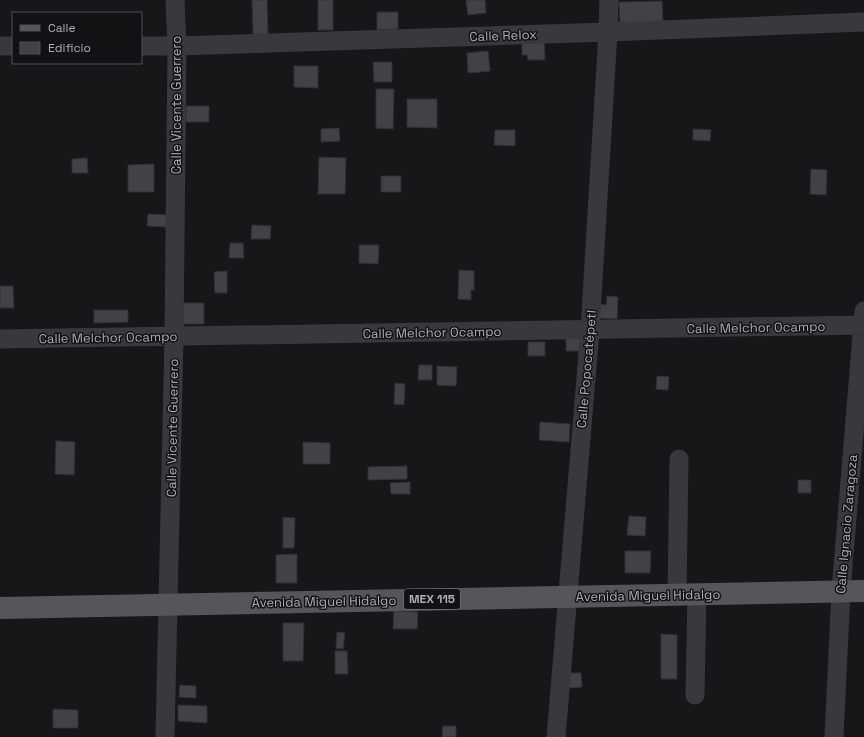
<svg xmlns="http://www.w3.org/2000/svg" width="864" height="737" font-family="'Space Grotesk',sans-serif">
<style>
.building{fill:#414246;stroke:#313135}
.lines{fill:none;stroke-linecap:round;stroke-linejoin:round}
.minor{stroke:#38393e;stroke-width:19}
.major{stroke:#54565c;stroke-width:22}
.labels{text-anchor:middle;stroke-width:3;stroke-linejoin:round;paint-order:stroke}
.shield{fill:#121214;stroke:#7c7f87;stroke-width:1}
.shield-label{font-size:12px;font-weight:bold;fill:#aaaeb8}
.street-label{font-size:13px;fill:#aaaeb8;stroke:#121214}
</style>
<rect width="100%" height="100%" fill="#171719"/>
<path class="building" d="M252,0H267L268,34H253Z
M318,0H333V30H318Z
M466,0H485L486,13L468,15Z
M662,1L663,22L620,23L619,2Z
M377,12H398V29L377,30Z
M522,41H544L545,60H528L527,55H522Z
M488,51L490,71L468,73L467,53Z
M373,62H392V82H374Z
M294,66H318V88L294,87Z
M376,89H394L393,129L376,128Z
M407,99H437V128L407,127Z
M186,106H209V122H186Z
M339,128L340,141L321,142V129Z
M693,129L711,130L710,141L693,140Z
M495,130H515V146L494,145Z
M319,157L346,158L345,194H318Z
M87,158L88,173H72V159Z
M154,164V192H128V165Z
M811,169L827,170L826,195L810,194Z
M381,176H401V192H381Z
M148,214L167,215L166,227L147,226Z
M252,225L271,226L270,239H251Z
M230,243H243L244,258H229Z
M359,245H379L378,264L359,263Z
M459,270L474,271V290H471V300L458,299Z
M227,271V293H215L214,272Z
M0,286H13L14,308H0Z
M607,296L618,297L617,319L598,318L599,304L606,305Z
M183,303H204V324H183Z
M94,310H128V322L94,323Z
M566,338H584V351H566Z
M528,342H545V356H528Z
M419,365H432V380H418Z
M437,366L457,367L456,386L437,385Z
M657,376L669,377L668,390L656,389Z
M395,383L405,384L404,405L394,404Z
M540,422L570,424L569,442L539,440Z
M56,441L75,442L74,475L55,474Z
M303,442L330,443V464H303Z
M407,466V479L368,480V467Z
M798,480H811V493H798Z
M410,482V494H391L390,483Z
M629,516L646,517L645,536L627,535Z
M283,517L295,518L294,548H283Z
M625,551H651L650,573H625Z
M297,554V583H276V555Z
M394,611L418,612L417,629H393Z
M283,623H304L303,661H283Z
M337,632L345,633L343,649L336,648Z
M661,634L677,635V679H661Z
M335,651H347L348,674H335Z
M569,673H581L582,687L569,688Z
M180,685L196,686V698L179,697Z
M178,705L207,706V723L178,721Z
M53,709L78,710V728H53Z
M443,726H456V737H442Z"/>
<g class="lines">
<path class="minor" d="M0,46H13
M141,46H177L608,32L864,22
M0,339L864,325
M677,594L679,459
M695,695L697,594
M165,737L174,336L177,46L175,0
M556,737L590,330L608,32L609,0
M834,737L841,591L864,311"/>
<path class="major" d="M0,608L864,591"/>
</g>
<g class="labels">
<rect class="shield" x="404" y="589" width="56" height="20" rx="3"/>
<g class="shield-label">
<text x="432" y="603">MEX 115</text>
</g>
<g class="street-label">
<text transform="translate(503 35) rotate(-2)" y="5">Calle Relox</text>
<text transform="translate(176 105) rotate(-90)" y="5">Calle Vicente Guerrero</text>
<text transform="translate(756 327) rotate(-1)" y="5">Calle Melchor Ocampo</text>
<text transform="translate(432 332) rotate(-1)" y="5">Calle Melchor Ocampo</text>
<text transform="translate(108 337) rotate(-1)" y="5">Calle Melchor Ocampo</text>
<text transform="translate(586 369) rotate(-85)" y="5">Calle Popocatépetl</text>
<text transform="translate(172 428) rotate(-89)" y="5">Calle Vicente Guerrero</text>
<text transform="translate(846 524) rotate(-85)" y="5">Calle Ignacio Zaragoza</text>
<text transform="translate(648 595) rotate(-1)" y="5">Avenida Miguel Hidalgo</text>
<text transform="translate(324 601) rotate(-1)" y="5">Avenida Miguel Hidalgo</text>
</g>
</g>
<rect x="12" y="12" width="130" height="52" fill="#121214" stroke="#4f5056"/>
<rect x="20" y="25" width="20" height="6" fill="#54565c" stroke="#4f5056"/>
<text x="48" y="32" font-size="12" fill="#aaaeb8">Calle</text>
<rect x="20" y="42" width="20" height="12" fill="#414246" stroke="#4f5056"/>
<text x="48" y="52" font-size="12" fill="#aaaeb8">Edificio</text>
</svg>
